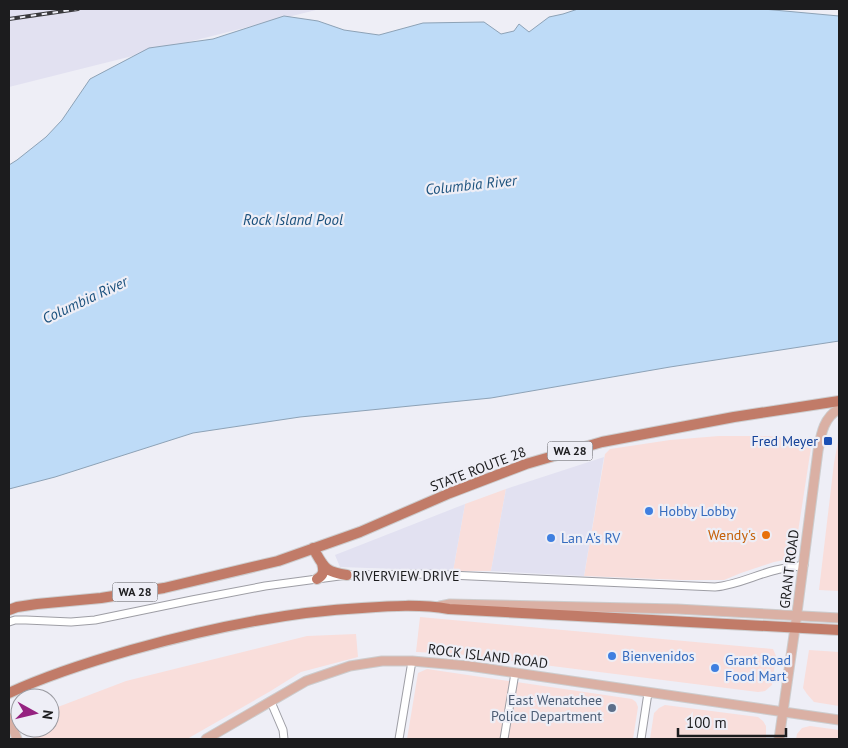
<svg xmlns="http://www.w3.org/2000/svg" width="848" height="748" font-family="'PT Sans',sans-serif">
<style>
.commercial{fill:#f9dedb}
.built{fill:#e2e1f1}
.water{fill:#bedbf7;stroke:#8da2b6}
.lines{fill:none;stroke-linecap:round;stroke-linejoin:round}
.minor-casing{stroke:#9e9ea5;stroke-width:9}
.major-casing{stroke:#cdcdce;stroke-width:11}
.highway-casing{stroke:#cdcdce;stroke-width:12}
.minor{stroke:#fff;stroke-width:7}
.major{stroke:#dab0a4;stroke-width:9}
.highway{stroke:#c17b68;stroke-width:10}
.rail-casing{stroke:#38383b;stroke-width:4}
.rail{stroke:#eeeef6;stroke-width:2;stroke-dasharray:5.5;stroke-linecap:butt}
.transit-dot{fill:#1a4fb4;stroke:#eeeef6;stroke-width:2}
.shop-dot{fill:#3f7fe0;stroke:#eeeef6;stroke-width:2}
.food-dot{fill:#e8710a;stroke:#eeeef6;stroke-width:2}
.service-dot{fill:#5c6f8a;stroke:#eeeef6;stroke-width:2}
.labels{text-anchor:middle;stroke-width:4.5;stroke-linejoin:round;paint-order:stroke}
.shield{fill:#eeeef6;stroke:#5b5b5f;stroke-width:1}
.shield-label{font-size:12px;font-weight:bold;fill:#1c1c1e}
.transit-label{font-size:14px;fill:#164399;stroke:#eeeef6;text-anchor:end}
.street-label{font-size:14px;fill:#1c1c1e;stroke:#eeeef6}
.shop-label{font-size:14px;fill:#366cbe;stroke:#eeeef6;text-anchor:start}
.food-label{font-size:14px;fill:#c56008;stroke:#eeeef6;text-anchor:end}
.service-label{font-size:14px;fill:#4e5e75;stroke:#eeeef6;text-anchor:end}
.water-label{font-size:15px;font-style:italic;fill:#1b517d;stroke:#eeeef6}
</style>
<rect width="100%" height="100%" fill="#eeeef6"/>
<path class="commercial" d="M719,436H768L812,441L794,558L774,562L741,573L724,580H682L584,576L605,454L610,449L670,440Z
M839,436V591L819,590L834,463Z
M506,489L491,571H453L465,504Z
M420,617L773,649L776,656L772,685L765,691L758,692L456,654L416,652Z
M356,634L358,657L301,672L269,692L187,739H34L30,728H50V710L126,681L307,636Z
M809,650L839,652V706L814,702L807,694L803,688Z
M427,669L632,699L636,702L638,707L633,739H407L418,673Z
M665,705L758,717L763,721L766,726V739H650L654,713L659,708Z
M810,726L839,730V739H796L797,734L802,728Z"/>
<path class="built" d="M9,9H320L9,87Z
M604,457L584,576L491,571L506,489Z
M465,504L453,571L340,567L335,555Z"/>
<path class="water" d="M578,9H763L839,16V341L670,367L491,398L300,417L193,433L55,477L9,489V165L17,160L46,137L62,120L90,79L149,48L213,39L284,16L318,21L344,30L379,35L423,23L484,22L501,34L514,31L519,24L529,32L549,17L563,14Z"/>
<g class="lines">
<defs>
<path id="minor" d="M9,622L15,620H26L71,622L95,620L192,600L265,586L347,575L427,574L715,587C737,585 755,575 776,570C785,568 794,567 804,565
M271,702L283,730L284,739
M399,739L412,661
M504,739L515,673
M641,739L648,693"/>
<path id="major" d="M440,606L450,604L677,609L839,618
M9,718L17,739
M206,739L306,681L350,666L382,661H412L469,666L839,720
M779,739L795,628L818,451C821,435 823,418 839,409"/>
<path id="highway" d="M313,548C324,567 324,572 347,575
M317,579C324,575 324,571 322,563
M9,610L17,607L37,604L101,598L164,588L278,561L360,532L450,493L526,464L602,442L734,417L839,401
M9,693C48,675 89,662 131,650C206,629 283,612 362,608C391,606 420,604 449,609L839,630"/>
</defs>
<use href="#minor" class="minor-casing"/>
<use href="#major" class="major-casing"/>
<use href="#highway" class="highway-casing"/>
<use href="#minor" class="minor"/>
<use href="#major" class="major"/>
<use href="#highway" class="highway"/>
<defs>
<path id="rail" d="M9,19L78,9"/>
</defs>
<use href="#rail" class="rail-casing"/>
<use href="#rail" class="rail"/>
</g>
<rect class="transit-dot" x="823" y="436" width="10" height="10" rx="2.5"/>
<g class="shop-dot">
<circle cx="649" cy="511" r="5"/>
<circle cx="551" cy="538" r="5"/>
<circle cx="612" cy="656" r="5"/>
<circle cx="715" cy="668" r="5"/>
</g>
<circle class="food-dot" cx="766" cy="535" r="5"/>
<circle class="service-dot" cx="612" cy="708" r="5"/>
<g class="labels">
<g class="shield">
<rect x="547.5" y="441.5" width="45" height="19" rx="4"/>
<rect x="112.5" y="582.5" width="45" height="19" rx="4"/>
</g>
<g class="shield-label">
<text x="570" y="455">WA 28</text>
<text x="135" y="596">WA 28</text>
</g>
<g class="transit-label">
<text x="818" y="446">Fred Meyer</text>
</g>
<g class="street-label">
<text transform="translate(478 469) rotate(-21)" y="5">STATE ROUTE 28</text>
<text transform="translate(789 569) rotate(-83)" y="5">GRANT ROAD</text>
<text x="406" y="581">RIVERVIEW DRIVE</text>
<text transform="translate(488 656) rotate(7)" y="5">ROCK ISLAND ROAD</text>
</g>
<g class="shop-label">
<text x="659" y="516">Hobby Lobby</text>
<text x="561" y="543">Lan A's RV</text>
<text x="622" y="661">Bienvenidos</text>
<text x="725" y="665">Grant Road<tspan x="725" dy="16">Food Mart</tspan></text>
</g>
<g class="food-label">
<text x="756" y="540">Wendy's</text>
</g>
<g class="service-label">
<text x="602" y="705">East Wenatchee<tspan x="602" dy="16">Police Department</tspan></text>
</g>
<g class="water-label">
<text transform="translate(471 185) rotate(-6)" y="5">Columbia River</text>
<text x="293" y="225">Rock Island Pool</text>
<text transform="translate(85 300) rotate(-25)" y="5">Columbia River</text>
</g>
</g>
<rect width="848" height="748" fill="none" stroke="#1c1c1e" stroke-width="20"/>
<g transform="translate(35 713) rotate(98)"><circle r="24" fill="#eeeef6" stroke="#9a9aa0"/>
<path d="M0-4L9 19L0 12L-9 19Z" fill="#952280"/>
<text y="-8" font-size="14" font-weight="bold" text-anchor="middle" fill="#1c1c1e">N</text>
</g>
<path d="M678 728v8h108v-8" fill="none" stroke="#1c1c1e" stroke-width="2.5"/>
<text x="686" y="728" font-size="15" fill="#1c1c1e" stroke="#eeeef6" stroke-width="4" paint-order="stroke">100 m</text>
</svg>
